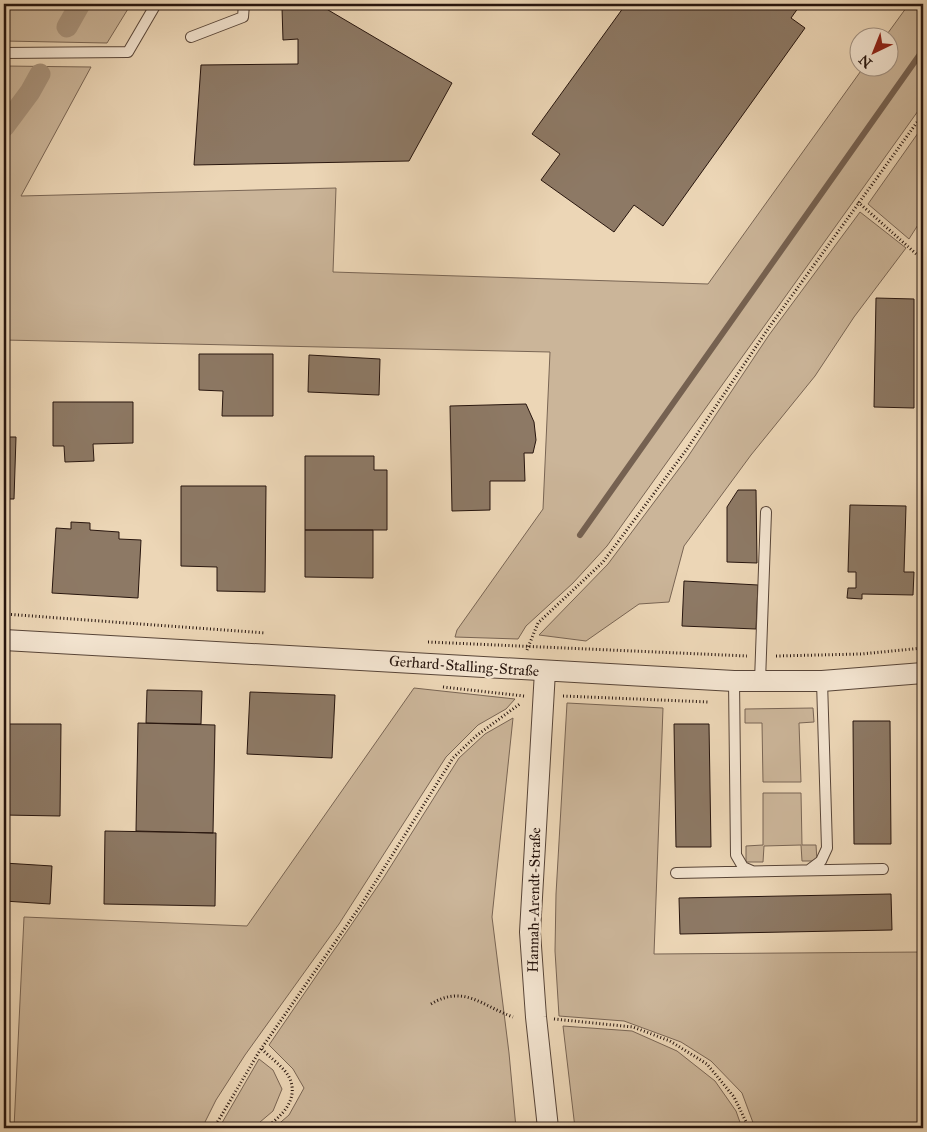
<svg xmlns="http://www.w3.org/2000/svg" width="927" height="1132" font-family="'IM FELL Great Primer',serif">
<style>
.green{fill:#cbb599;stroke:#796554}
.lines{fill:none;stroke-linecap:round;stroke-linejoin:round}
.stream{stroke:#756151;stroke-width:6}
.canal{stroke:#a9947d;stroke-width:21}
.building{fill:#8d7965;stroke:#27150e}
.service-casing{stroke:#584538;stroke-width:12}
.minor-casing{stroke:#584538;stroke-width:22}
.path{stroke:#27150e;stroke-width:3;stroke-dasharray:1 2.5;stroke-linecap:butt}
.service{stroke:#f3e4d0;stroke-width:10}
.minor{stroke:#f3e4d0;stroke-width:20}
.labels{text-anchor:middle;stroke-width:5;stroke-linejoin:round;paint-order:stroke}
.street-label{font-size:15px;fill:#27150e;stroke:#f3e4d0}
</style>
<rect width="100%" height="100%" fill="#ecd6b6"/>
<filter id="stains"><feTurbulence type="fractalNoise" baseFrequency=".004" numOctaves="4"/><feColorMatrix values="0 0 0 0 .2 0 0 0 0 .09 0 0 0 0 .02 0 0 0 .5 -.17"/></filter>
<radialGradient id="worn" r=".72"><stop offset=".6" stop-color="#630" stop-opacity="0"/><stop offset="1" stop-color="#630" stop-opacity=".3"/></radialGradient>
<path class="green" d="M4,4H131L107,43L4,41Z
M909,4H923V104L607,546L573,583L526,626L518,639L455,637L457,630L543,509L550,352L4,340V66L91,67L21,196L336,188L333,272L708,284L863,68H890V38L885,37Z
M923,126V217L909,239L868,204Z
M860,212L906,248L854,317L815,376L751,455L684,546L669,602L639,604L586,641L539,635L608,564L687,458L769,335Z
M414,688L515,699L506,709L478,725L446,757L339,924L245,1055L216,1100L202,1128H14L24,917L247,926Z
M567,703L663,708L654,954L923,952V1128H755L742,1093L711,1061L681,1042L624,1021L559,1016L555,951L556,894Z
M813,708L814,722L799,723L801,782H763L762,723H745V709Z
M513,718L492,917L509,1053L516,1128H274L289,1115L304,1088L293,1069L269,1045L384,877L459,758L485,734Z
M763,793H801L802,845H816L817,861H802L801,845L764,846L763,862H746V846L763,845Z
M563,1026L632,1031L677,1051L715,1081L736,1111L742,1128H575Z
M259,1059L273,1070L282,1089L273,1111L253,1128H219Z"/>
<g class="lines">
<path class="stream" d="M580,535L923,50"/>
<path class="canal" d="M67,27L80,4
M4,127L30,92L40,74"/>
</g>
<path class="building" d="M297,4H318L452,83L409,161L194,165L201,65L298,64V39L283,40L282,8H297Z
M626,4H801L791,18L805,28L663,226L634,205L614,232L541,180L560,154L532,134Z
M876,298L914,299V408L874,407Z
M199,354H273V416H222L223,391L199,390Z
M309,355L380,359L379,395L308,392Z
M53,402H133V443L93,444L94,461L65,462L64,446H53Z
M526,404L534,422L536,440L533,453H524L525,481H490V510L452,511L450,406Z
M4,437H16L14,499H4Z
M305,456H374V470H387V530H305Z
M181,486H266L265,592L217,591V567L181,566Z
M738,490H756L757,563L727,562V507Z
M850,505L906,506L904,572H914L913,595L862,594V599L847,598L848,588H856V572H848Z
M71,522L90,523V530L119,532V539L141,540L138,598L52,593L56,528L71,529Z
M305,530H373V578L305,577Z
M684,581L758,585L756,629L682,626Z
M147,690L202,691L201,724L146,723Z
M250,692L335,695L332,758L247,754Z
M853,721H890L891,844H854Z
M138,723L215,725L213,833L136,831Z
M4,724H61L60,816L4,815Z
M674,724H709L711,847H676Z
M105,831L216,833L215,906L104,904Z
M4,863L52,866L50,904L4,901Z
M891,894L892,930L680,934L679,898Z"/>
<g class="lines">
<defs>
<path id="service" d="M191,37L243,17L244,4
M4,53L128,52L156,4
M734,681L736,855L743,867L752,871
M760,681L766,512
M809,870L821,861L827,848L822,681
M676,873L883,869"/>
<path id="minor" d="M4,640L734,681H822L923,673
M545,671L530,932L536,1017L548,1128"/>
</defs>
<use href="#service" class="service-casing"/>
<use href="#minor" class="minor-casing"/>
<path class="path" d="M858,202L923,260
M4,614L265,633
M428,642L747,656
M527,650L538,623L603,562L687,449L770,326L923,114
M776,656L861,654L923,648
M443,687L524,696
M563,696L709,702
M431,1004C464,984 482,1006 513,1017
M554,1019L633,1027L670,1041L707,1064L734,1097L749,1128
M262,1049C269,1057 284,1067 289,1077C300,1099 281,1117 265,1128
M214,1128L259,1052L361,905L453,758L476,736L521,703"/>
<use href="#service" class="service"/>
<use href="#minor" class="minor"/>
</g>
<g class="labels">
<g class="street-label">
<text transform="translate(464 666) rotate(4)" y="5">Gerhard-Stalling-Straße</text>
<text transform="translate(534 900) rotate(-89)" y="5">Hannah-Arendt-Straße</text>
</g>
</g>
<rect width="927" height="1132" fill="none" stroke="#ecd6b6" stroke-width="20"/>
<rect x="5" y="5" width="917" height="1122" fill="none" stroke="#27150e" stroke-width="2.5"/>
<rect x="10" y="10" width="907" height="1112" fill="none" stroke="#27150e"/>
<g transform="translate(874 52) rotate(223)"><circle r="24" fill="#f3e4d0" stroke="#a19182"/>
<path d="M0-4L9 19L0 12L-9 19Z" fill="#8f2418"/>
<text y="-8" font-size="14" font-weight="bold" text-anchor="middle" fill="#27150e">N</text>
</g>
<rect width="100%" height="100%" filter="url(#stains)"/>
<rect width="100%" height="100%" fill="url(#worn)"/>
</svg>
